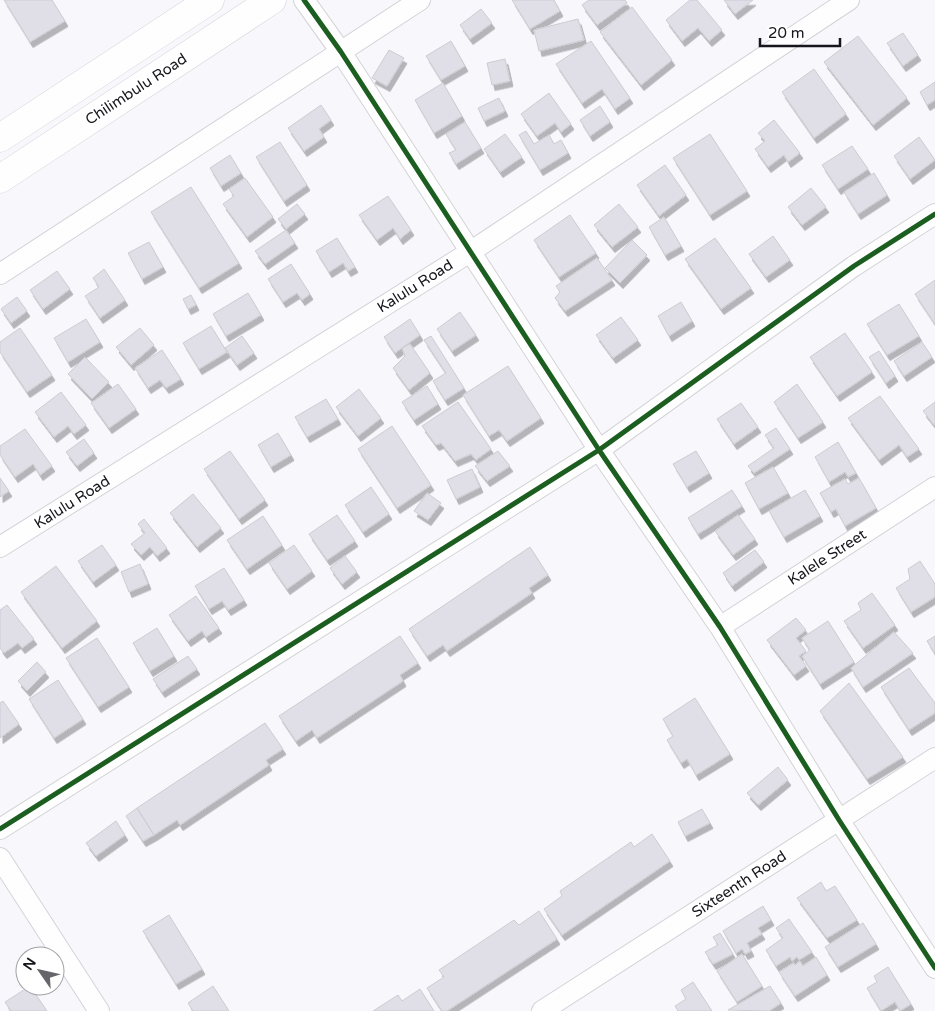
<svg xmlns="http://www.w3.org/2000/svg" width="935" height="1011" font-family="'Varela Round',sans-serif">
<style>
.building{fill:#e0dfe8;stroke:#ccccd1;filter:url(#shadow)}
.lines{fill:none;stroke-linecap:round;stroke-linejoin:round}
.street-casing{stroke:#d3d3d8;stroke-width:22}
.secondary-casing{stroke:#d3d3d8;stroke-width:29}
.street{stroke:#fefeff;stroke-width:20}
.secondary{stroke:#fefeff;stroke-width:28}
.cycleway-casing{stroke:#fff;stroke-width:8}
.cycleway{stroke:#1b5e20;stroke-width:5}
.labels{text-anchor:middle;stroke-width:5;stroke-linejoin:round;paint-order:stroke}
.street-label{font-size:15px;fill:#17161c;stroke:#fff}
</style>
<defs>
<filter id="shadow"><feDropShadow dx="3" dy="5.5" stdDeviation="0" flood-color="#0004"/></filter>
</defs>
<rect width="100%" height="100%" fill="#f7f7fc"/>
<path class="building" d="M4,0H52L65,21L30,42Z
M512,0H554L560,11L530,29Z
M589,0H625L627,3L597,25L582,5Z
M690,0H697L722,30L709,41L698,28L682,41L666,20Z
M724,0H753L735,14Z
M632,7L672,60L641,85L600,32Z
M481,9L492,23L470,39L460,25Z
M578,19L584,40L539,51L534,30Z
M903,33L918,55L903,66L887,43Z
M858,36L907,98L873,125L824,62Z
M451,41L465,66L441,80L426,56Z
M591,41L630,98L615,109L602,89L582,103L556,64Z
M389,50L404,58L387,86L372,78Z
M505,59L510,81L492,85L487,63Z
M814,69L846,114L814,138L782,92Z
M935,82V100L927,105L920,92Z
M443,83L462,116L434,133L415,100Z
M549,93L571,124L561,132L555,123L537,136L521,114Z
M499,98L505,111L484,121L478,108Z
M321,105L331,120L319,129L324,137L304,151L288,128Z
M600,106L610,122L590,136L580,120Z
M774,120L800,153L788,162L784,155L768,167L755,149L765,141L758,133Z
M465,122L481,148L456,164L449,153L456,150L446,134Z
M526,131L534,144L549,135L554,144L561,140L568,153L540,170L519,135Z
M505,134L522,157L500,172L484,149Z
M710,134L747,191L710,215L673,158Z
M919,137L935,160L910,179L894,156Z
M280,142L307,185L284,201L256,157Z
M852,146L868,169L838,189L822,165Z
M230,155L241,173L221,186L210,168Z
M665,165L686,195L659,216L637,185Z
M874,173L887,195L858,214L844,192Z
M245,178L273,217L247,237L223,204L234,196L229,189Z
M191,187L239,263L199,288L151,212Z
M811,188L826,207L802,225L788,207Z
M388,196L411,230L400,239L393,228L377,240L359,215Z
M297,204L305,214L286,229L278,219Z
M619,204L638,227L612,247L594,225Z
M570,215L596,253L559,277L534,240Z
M664,217L681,246L665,255L649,227Z
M286,230L295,243L265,264L255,251Z
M773,236L790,260L766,277L749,254Z
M337,238L355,267L348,271L343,263L329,272L316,251Z
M715,238L751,288L721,309L685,259Z
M632,240L647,255L620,283L605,268Z
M149,242L163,267L142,279L128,253Z
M597,258L612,280L565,311L555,298L560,292L556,286Z
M291,264L310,294L302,300L297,293L283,302L268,279Z
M104,269L125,300L100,318L85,296L99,287L93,278Z
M57,271L70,289L43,309L30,290Z
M935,280V324L915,294Z
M248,293L261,315L226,336L213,314Z
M191,295L196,305L188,309L183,299Z
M17,297L27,311L11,323L1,309Z
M681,302L692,321L669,336L658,316Z
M899,304L919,336L887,355L867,324Z
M460,312L476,335L452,351L437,329Z
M621,317L638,340L613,358L596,335Z
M86,319L100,342L68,362L54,338Z
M410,319L420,335L395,353L384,337Z
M211,326L227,352L199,369L183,343Z
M20,328L52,375L27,392L0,352V342Z
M140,328L154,345L131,365L116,347Z
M845,333L872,372L837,396L810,357Z
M242,336L254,353L237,365L225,348Z
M431,336L464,388L445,400L433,381L446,373L424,340Z
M922,342L932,357L904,376L894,361Z
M410,344L430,373L409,390L393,368L405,356L402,348Z
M162,350L181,379L166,388L160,380L148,388L135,368Z
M879,351L895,376L886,383L869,357Z
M85,357L109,382L92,399L68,374Z
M508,366L541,418L507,441L499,430L489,436L463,395Z
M118,384L136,409L109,428L91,403Z
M797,384L823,422L798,438L774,402Z
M427,386L438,404L414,420L402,402Z
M359,389L381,418L358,436L336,407Z
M61,392L86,425L74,434L68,426L54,437L35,412Z
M880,396L919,449L907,457L899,445L879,460L848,418Z
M326,399L338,419L307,437L295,417Z
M458,402L491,449L476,460L471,454L455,461L441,443L436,445L422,426Z
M935,402V426L923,411Z
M741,403L758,427L734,444L717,419Z
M392,426L431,485L397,508L358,449Z
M776,428L790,449L754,473L748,466L774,448L765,435Z
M25,429L52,466L40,475L33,464L15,477L0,455V446Z
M278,433L291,455L271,467L258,445Z
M84,439L94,453L77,466L66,452Z
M838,442L856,473L848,477L845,472L829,482L815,457Z
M230,451L265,500L239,519L204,469Z
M498,451L510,466L487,481L475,466Z
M696,451L709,473L687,487L673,464Z
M773,467L788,493L759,509L745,483Z
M472,469L480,487L456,499L447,480Z
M0,478L9,491L0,497Z
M859,478L876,508L845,526L836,509L831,512L820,493L845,479L848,484Z
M371,487L389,514L363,532L345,505Z
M732,490L742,506L698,534L688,518Z
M805,490L820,516L784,537L769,511Z
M427,493L441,503L428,520L414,511Z
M193,494L221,528L197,547L170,513Z
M337,515L355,541L327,560L309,534Z
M738,515L755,539L733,555L715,531Z
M263,516L282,545L247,569L227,540Z
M144,519L167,548L157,556L150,547L141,555L131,544L145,533L138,524Z
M102,545L116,565L93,582L78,561Z
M294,545L312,571L287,589L269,563Z
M530,547L548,575L529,588L532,593L447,651L443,645L427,656L409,629Z
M755,550L764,562L732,586L723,573Z
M345,556L357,572L342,584L330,568Z
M920,561L935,584V597L911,612L896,588L910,579L908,569Z
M140,564L148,584L129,592L121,572Z
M56,566L97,621L62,648L21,592Z
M224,568L244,600L228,610L222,601L209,609L195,586Z
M872,593L895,625L863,648L844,621L861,610L858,603Z
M196,596L219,628L206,637L202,631L188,641L169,615Z
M7,605L34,639L22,648L18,643L4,653L0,648V610Z
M796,618L806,630L796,638L806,651L799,656L806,666L794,675L767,640Z
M828,621L854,662L820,684L802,656L810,650L802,638Z
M157,628L174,656L150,671L133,643Z
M894,632L913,653L863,687L851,668Z
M400,636L418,663L400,675L403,681L317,738L312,730L296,741L279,716Z
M935,636V654L927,641Z
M97,638L129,687L98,707L66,658Z
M188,656L197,669L162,692L153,679Z
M37,662L46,672L27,691L18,681Z
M909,668L935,703V713L909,730L881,687Z
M58,680L83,719L54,738L29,699Z
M849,683L903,757L867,779L820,711Z
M695,698L730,754L696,775L687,759L681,763L667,740L673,736L663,719Z
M3,701L19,724L0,738V703Z
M265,723L283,749L266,760L269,765L180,825L177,820L154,835L137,808Z
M778,767L788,780L758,805L747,793Z
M137,808L154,835L143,841L126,816Z
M702,809L710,823L685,836L678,822Z
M116,821L125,835L96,856L86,843Z
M652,834L670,861L562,935L544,909L562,896L560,891L631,842L634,847Z
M821,882L826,891L835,886L857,920L827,938L797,898Z
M763,906L771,920L758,928L762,934L747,943L751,951L745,954L742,949L736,953L723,931Z
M539,911L557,939L447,1011H442L427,988L444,977L439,970L514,920L519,925Z
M169,915L202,969L176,984L143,931Z
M789,919L812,952L799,960L797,957L792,961L790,957L776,966L766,950L783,938L776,928Z
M863,923L876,944L838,967L825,947Z
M720,933L733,954L713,964L705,952L718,945L713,937Z
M742,954L762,986L737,1002L717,971Z
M816,957L827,975L795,996L779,972L794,963L795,965L800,961L803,966Z
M888,967L911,1004L900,1011L895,1002L881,1011L867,988L877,982L874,976Z
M693,982L712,1011H678L675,1006L686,999L681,990Z
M30,986L47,1011H11L5,1002Z
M213,986L229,1011H193L188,1003Z
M770,986L781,1003L769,1011L728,1010Z
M420,989L434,1011H373L398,995L402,1001Z"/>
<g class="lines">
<defs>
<path id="street" d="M304,0L341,52L599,450L720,627L839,820L935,968
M0,274L420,0
M0,547L470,252L849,0
M720,627L935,487
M0,829L599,450L854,266L935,214
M0,858L99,1011
M542,1011L935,758"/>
<path id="secondary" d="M0,138L210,0
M0,179L272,0"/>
</defs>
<use href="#street" class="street-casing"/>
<use href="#secondary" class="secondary-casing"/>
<use href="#street" class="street"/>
<use href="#secondary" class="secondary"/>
<defs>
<path id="cycleway" d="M304,0L341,52L599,450L720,627L839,820L935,968
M0,829L599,450L854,266L935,214"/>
</defs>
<use href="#cycleway" class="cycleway-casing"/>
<use href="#cycleway" class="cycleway"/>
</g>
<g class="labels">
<g class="street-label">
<text transform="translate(136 89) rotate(-33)" y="5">Chilimbulu Road</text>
<text transform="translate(415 286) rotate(-32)" y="5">Kalulu Road</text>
<text transform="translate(72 502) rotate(-32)" y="5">Kalulu Road</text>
<text transform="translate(827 557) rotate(-33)" y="5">Kalele Street</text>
<text transform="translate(739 884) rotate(-33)" y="5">Sixteenth Road</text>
</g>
</g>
<g transform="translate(40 971) rotate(304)"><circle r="24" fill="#ffffff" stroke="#a2a2a4"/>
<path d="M0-4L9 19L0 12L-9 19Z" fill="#65656a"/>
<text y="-8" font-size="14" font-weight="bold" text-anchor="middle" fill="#17161c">N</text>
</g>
<path d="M760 38v8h80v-8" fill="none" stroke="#17161c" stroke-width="2.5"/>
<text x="768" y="38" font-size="15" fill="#17161c" stroke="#ffffff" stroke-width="4" paint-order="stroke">20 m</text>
</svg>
